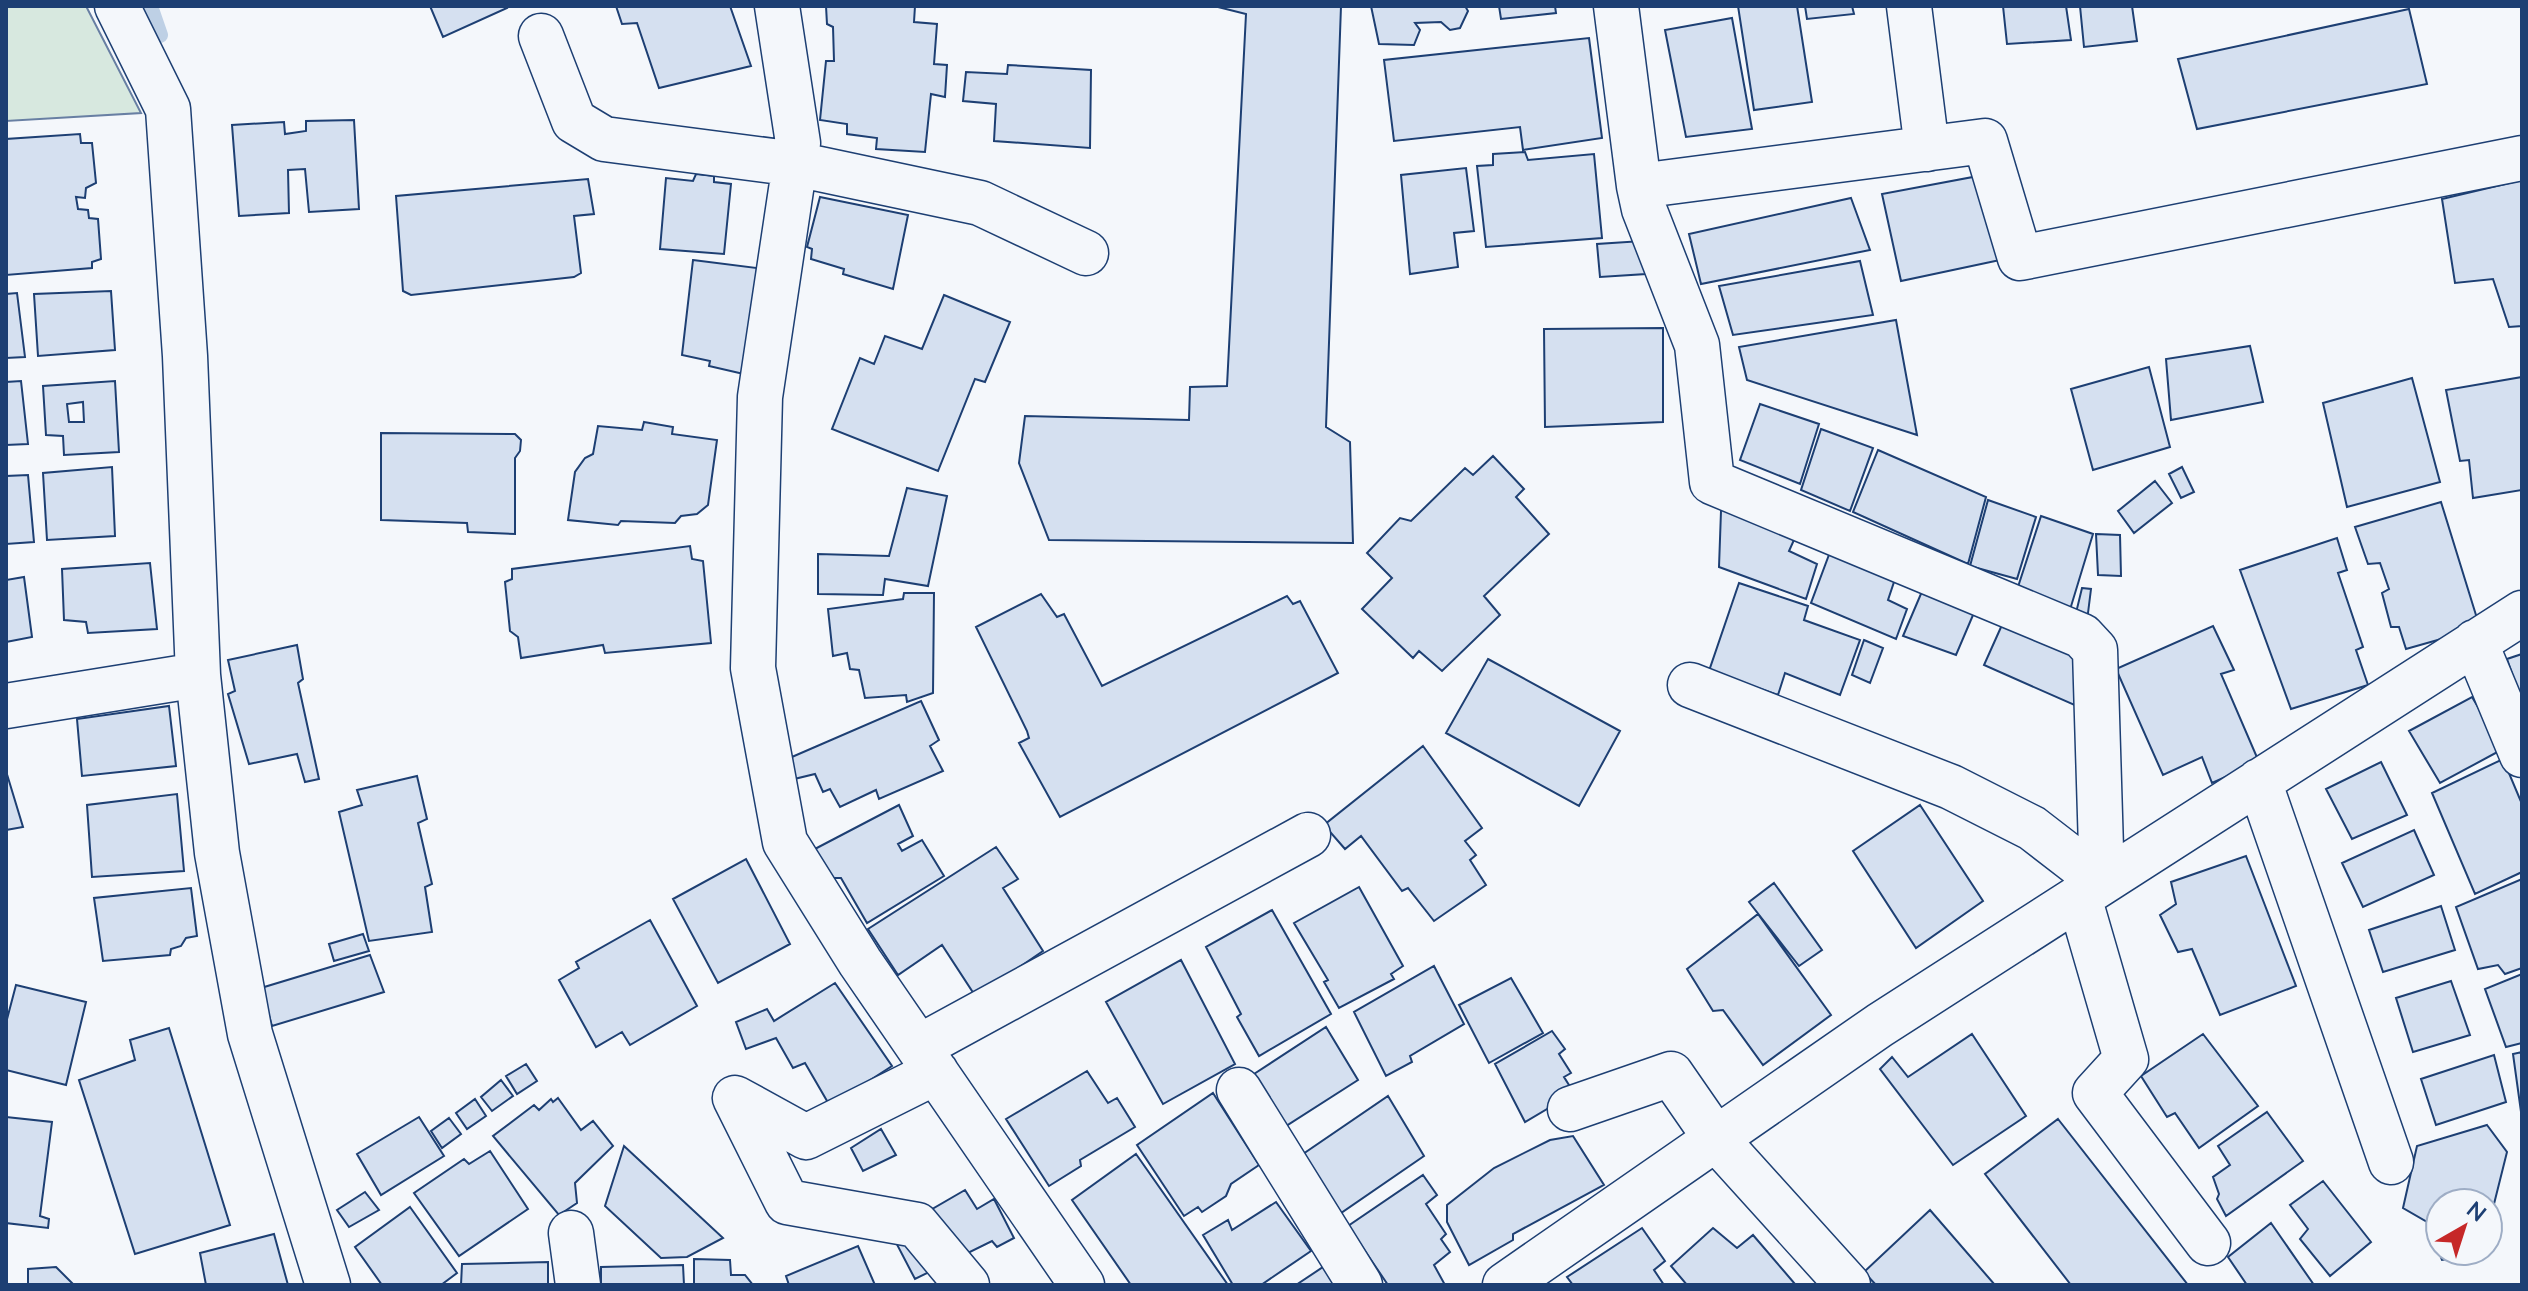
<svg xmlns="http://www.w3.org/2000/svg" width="2528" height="1291" font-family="Lato,sans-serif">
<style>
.green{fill:#d7e8df;stroke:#687fa3;stroke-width:2}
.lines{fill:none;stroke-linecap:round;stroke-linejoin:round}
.stream{stroke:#bed0e5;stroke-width:16}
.building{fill:#d5e0f0;stroke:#1d3f73;stroke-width:2;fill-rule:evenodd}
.street-casing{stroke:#1d3f73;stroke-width:47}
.street{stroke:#f4f7fb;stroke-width:44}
</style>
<rect width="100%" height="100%" fill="#f4f7fb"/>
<path class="green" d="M6,6H86L141,113L6,121Z"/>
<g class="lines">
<path class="stream" d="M150,6L160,35"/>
</g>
<path class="building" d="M430,6H506L507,8L443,37Z
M616,6H730L751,66L659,88L637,23L622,24Z
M826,6H915L914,22L937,24L934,64L947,65L945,97L931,94L925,152L876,149L877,138L847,134V124L820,120L826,61H834L833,27L827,24Z
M1214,6H1341L1326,427L1350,442L1353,543L1049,540L1019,463L1025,416L1189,420L1190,387L1227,386L1246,14Z
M1371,6H1465L1468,11L1460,28L1450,30L1441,22L1415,23L1420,30L1414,45L1379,44Z
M1499,6H1555L1556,13L1501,19Z
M1738,6H1797L1812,102L1754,110Z
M1805,6H1852L1854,14L1807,19Z
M2003,6H2066L2071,40L2007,44Z
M2080,6H2132L2137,41L2084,47Z
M2409,9L2427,84L2197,129L2178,59Z
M1732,18L1752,129L1686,137L1665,30Z
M1589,38L1602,138L1523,150L1520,127L1394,141L1384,60Z
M1008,65L1091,70L1090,148L994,141L996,104L963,101L966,72L1007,74Z
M354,120L359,209L309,212L305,169L288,170L289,213L239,216L232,125L284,122L285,134L306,131V121Z
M80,134L81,143H92L96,183L86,188L85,198L76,197L78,209L88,210L89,218L98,219L101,259L92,262V268L6,275V139Z
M1525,152L1528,160L1594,154L1602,238L1486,247L1477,166L1493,165V154Z
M1466,168L1474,231L1454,233L1458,267L1410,274L1401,175Z
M696,174L714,176V182L731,184L724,254L660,249L666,178L693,181Z
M1973,177L2000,260L1901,281L1882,194Z
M588,179L594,214L574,216L581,273L574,277L411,295L403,291L396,196Z
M2522,180V326L2509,327L2493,279L2455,283L2442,199Z
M820,197L908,215L893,289L843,274L844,269L811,259L812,249L807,247Z
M1851,198L1870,250L1701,284L1689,234Z
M1642,241L1646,274L1600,277L1597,244Z
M693,260L757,268L748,375L709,366L710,361L682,355Z
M1860,261L1873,315L1733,335L1719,286Z
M111,291L115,350L38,356L34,294Z
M17,293L25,357L6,358V294Z
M944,295L1010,322L985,382L975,379L938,471L832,429L860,358L874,364L885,336L922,349Z
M1896,320L1917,435L1747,380L1739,347Z
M1663,328V422L1545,427L1544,329Z
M2250,346L2263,402L2171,420L2166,359Z
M2149,367L2170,447L2093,470L2071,389Z
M2522,377V490L2473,498L2469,460L2460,461L2446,390Z
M2412,378L2440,482L2347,507L2323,403Z
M21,381L28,444L6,445V382Z
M115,381L119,452L64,455L63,436L46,435L43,386ZM83,402L84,422H69L67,404Z
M1760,404L1819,424L1800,484L1740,460Z
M644,422L673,427L672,434L717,440L708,505L697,514L681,516L675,523L621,521L618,525L568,520L575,472L585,458L593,454L598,426L642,430Z
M1821,429L1873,448L1850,511L1801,490Z
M381,433L515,434L521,440L520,451L515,458V534L468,532L467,523L381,520Z
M1878,450L1986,497L1968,564L1853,512Z
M1493,456L1524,489L1516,497L1549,534L1484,596L1500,615L1442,671L1419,651L1413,658L1362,609L1392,578L1367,553L1400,518L1411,521L1465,468L1473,475Z
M112,467L115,536L47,540L43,473Z
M2182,467L2194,492L2181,498L2169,474Z
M28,475L34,542L6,544V476Z
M2155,481L2172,503L2134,533L2118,511Z
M907,488L947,496L928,586L885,579L883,595L818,594V554L889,556Z
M1988,500L2036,517L2017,579L1970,566Z
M2441,502L2480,628L2406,649L2399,627H2391L2382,593L2389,589L2380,563L2368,564L2355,527Z
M1730,504L1798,531L1789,551L1817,564L1806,599L1719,567L1721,511Z
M2041,516L2093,534L2069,613L2017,590Z
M2096,534L2120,535L2121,576L2098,575Z
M2337,538L2347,570L2338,573L2363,647L2356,650L2368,685L2291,709L2240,570Z
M1833,544L1898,570L1888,600L1907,609L1896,639L1811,603Z
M690,546L692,559L703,561L711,643L605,653L603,645L521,658L518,637L510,631L505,582L512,579V569Z
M150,563L157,629L88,633L86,622L64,620L62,569Z
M24,577L32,637L6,642V580Z
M1926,582L1979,601L1956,655L1903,636Z
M1739,583L1808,606L1804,620L1860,640L1840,695L1785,673L1778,695L1709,671Z
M2082,588L2091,589L2087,621L2075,617Z
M904,593H934L933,693L907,702L906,695L865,698L859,670L850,669L847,653L833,656L828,609L903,599Z
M1041,594L1057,617L1064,614L1102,686L1287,596L1293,604L1300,601L1338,673L1060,817L1019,743L1029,738L1027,731L976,627Z
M2006,616L2075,652L2079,707L1984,665Z
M2213,626L2234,670L2221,674L2259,762L2212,783L2202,757L2163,775L2116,669Z
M1864,640L1883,648L1870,683L1852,675Z
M297,645L303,679L298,683L319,779L305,782L297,754L249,764L228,694L235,691L228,660Z
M2522,654V703L2507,659Z
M1488,659L1620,731L1579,806L1446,733Z
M2472,697L2503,749L2440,783L2409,731Z
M921,701L939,740L930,746L943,771L879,799L876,790L840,807L830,789L823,792L815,774L790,780L778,763Z
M169,706L176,766L82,776L77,719Z
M1423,746L1482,828L1465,841L1476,855L1470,860L1486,885L1434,921L1408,888L1402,891L1361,836L1345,849L1324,825Z
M2503,759L2522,804V872L2475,894L2432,793Z
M2381,762L2407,815L2352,839L2326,789Z
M6,771L23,827L6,830Z
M417,776L427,819L418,823L432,884L425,887L432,932L369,941L339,812L362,805L357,790Z
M177,794L184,871L92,877L87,805Z
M899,805L913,836L898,844L902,851L922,840L944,876L867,923L841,878H825L811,851Z
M1920,805L1983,901L1916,948L1853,851Z
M2414,830L2434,875L2363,907L2342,863Z
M996,847L1018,879L1003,888L1043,951L976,997L942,945L898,975L868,929Z
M2246,856L2296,986L2220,1015L2192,949L2178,952L2160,915L2176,904L2171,882Z
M746,859L790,944L718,983L673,899Z
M2522,879V968L2505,974L2498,965L2478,969L2456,907Z
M1774,883L1822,950L1799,966L1749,902Z
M1359,887L1403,966L1391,974L1394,979L1339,1008L1324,982L1328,980L1294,923Z
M191,888L197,936L186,938L181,946L171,949L170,955L103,961L94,898Z
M2441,906L2455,950L2383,972L2369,930Z
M1272,910L1331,1014L1259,1056L1237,1017L1241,1014L1206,947Z
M1758,914L1831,1015L1763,1065L1723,1010L1713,1011L1687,969Z
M650,920L697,1006L630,1045L622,1032L596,1047L559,980L579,968L576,962Z
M363,934L369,951L334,961L329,944Z
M370,955L384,992L272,1026L261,988Z
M1181,960L1235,1064L1163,1104L1106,1002Z
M1434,966L1464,1024L1410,1056L1412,1062L1386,1076L1354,1012Z
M2522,974V1043L2506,1047L2485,989Z
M1511,978L1543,1033L1489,1063L1459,1005Z
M2451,981L2470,1035L2413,1052L2396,998Z
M835,983L892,1066L830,1106L805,1063L793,1068L776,1038L746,1049L736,1022L767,1009L774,1021Z
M16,985L86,1002L66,1085L6,1070V1023Z
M1326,1027L1358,1080L1286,1126L1254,1074Z
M169,1028L230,1225L135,1254L79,1080L135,1060L130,1040Z
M1552,1031L1565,1049L1559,1054L1571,1073L1564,1077L1574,1093L1525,1122L1495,1064Z
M1972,1034L2026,1116L1953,1165L1880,1069L1892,1057L1908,1077Z
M2203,1034L2258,1106L2199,1148L2175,1113L2167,1117L2141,1076Z
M2522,1052V1119L2513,1054Z
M2494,1055L2506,1102L2436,1125L2421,1079Z
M526,1064L537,1081L517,1094L506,1076Z
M1087,1071L1108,1103L1117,1098L1135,1127L1080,1160L1081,1166L1049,1186L1006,1119Z
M501,1080L513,1096L492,1111L481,1097Z
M1213,1093L1259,1165L1231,1184L1226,1196L1202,1212L1198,1207L1184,1216L1137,1145Z
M1388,1096L1424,1156L1341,1213L1303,1154Z
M558,1098L581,1130L593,1121L613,1146L575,1183L577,1203L559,1215L493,1136L534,1105L539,1110L551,1099L553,1102Z
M475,1099L486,1116L467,1129L456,1113Z
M2267,1112L2303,1161L2226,1216L2217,1199L2219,1194L2213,1177L2230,1165L2218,1146Z
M6,1117L52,1122L40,1216L49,1219L48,1228L6,1223Z
M419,1117L444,1156L381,1195L357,1154Z
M449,1118L461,1134L442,1148L431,1131Z
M2058,1119L2188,1285H2071L1985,1174Z
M2487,1125L2507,1152L2488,1228V1203H2440V1251H2482L2481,1254L2442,1260L2427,1222L2403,1208L2417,1146Z
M881,1129L896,1155L863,1171L851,1148Z
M1573,1136L1604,1185L1513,1234V1240L1469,1265L1447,1222V1205L1494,1168L1550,1140Z
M624,1146L723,1238L687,1257L661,1258L605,1206Z
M490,1151L528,1209L459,1256L414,1193L464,1159L469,1164Z
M1136,1154L1228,1285H1131L1072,1200Z
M1423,1175L1437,1195L1426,1204L1446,1234L1441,1239L1450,1252L1434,1265L1445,1285H1388L1348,1226Z
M2323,1181L2371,1242L2330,1276L2300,1239L2308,1229L2290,1205Z
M965,1190L977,1209L994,1199L1014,1238L997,1247L992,1241L915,1279L891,1233Z
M365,1192L379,1210L349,1227L337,1210Z
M1276,1202L1311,1251L1261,1285H1233L1203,1235L1228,1220L1232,1230Z
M410,1207L457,1273L441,1285H382L355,1247Z
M1930,1210L1995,1285H1876L1864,1272Z
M2271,1223L2314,1285H2247L2228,1257Z
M1642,1228L1665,1261L1654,1270L1664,1285H1573L1567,1277Z
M1713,1228L1737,1248L1753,1235L1795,1284L1687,1285L1671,1266Z
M274,1234L288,1285H206L200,1253Z
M858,1246L875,1285H789L786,1276Z
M694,1259L730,1260L731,1275H745L753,1285H694Z
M548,1262V1285H461L462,1264Z
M683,1265L684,1285H601V1267Z
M1326,1265L1339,1285H1296Z
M56,1267L74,1285H28V1269Z"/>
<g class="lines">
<defs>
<path id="street" d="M117,6L168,109L185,356L198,675L217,853L250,1034L328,1285
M777,6L798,143L760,397L753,668L785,842L860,962L1082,1285
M1616,6L1639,186L1644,209L1697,345L1712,482L2082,636L2095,650L2102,882
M1909,6L1927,149
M541,36L574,121L604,139L796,164L980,203L1086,253
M1639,186L1985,141L2020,258L2522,158
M2475,642L2522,755
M1690,685L1951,787L2032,828L2102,882
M6,706L198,675
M2259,781L2391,1162
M2079,897L2126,1059L2095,1093L2208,1243
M919,1047L1308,835
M936,1072L806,1137L735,1098L787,1202L917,1225L967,1285
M1239,1090L1360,1285
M1570,1109L1671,1074L1716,1139L1848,1285
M571,1233L578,1285
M1505,1285L1880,1025L2522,613"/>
</defs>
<use href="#street" class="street-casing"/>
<use href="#street" class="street"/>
</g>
<rect width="2528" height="1291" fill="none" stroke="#1d3f73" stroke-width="16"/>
<g transform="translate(2464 1227) rotate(39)"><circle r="38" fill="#f4f7fb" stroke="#9eadc5" stroke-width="2"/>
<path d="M0-6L14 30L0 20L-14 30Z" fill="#c62828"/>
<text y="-12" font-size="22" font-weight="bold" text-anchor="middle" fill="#1d3f73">N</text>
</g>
</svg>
